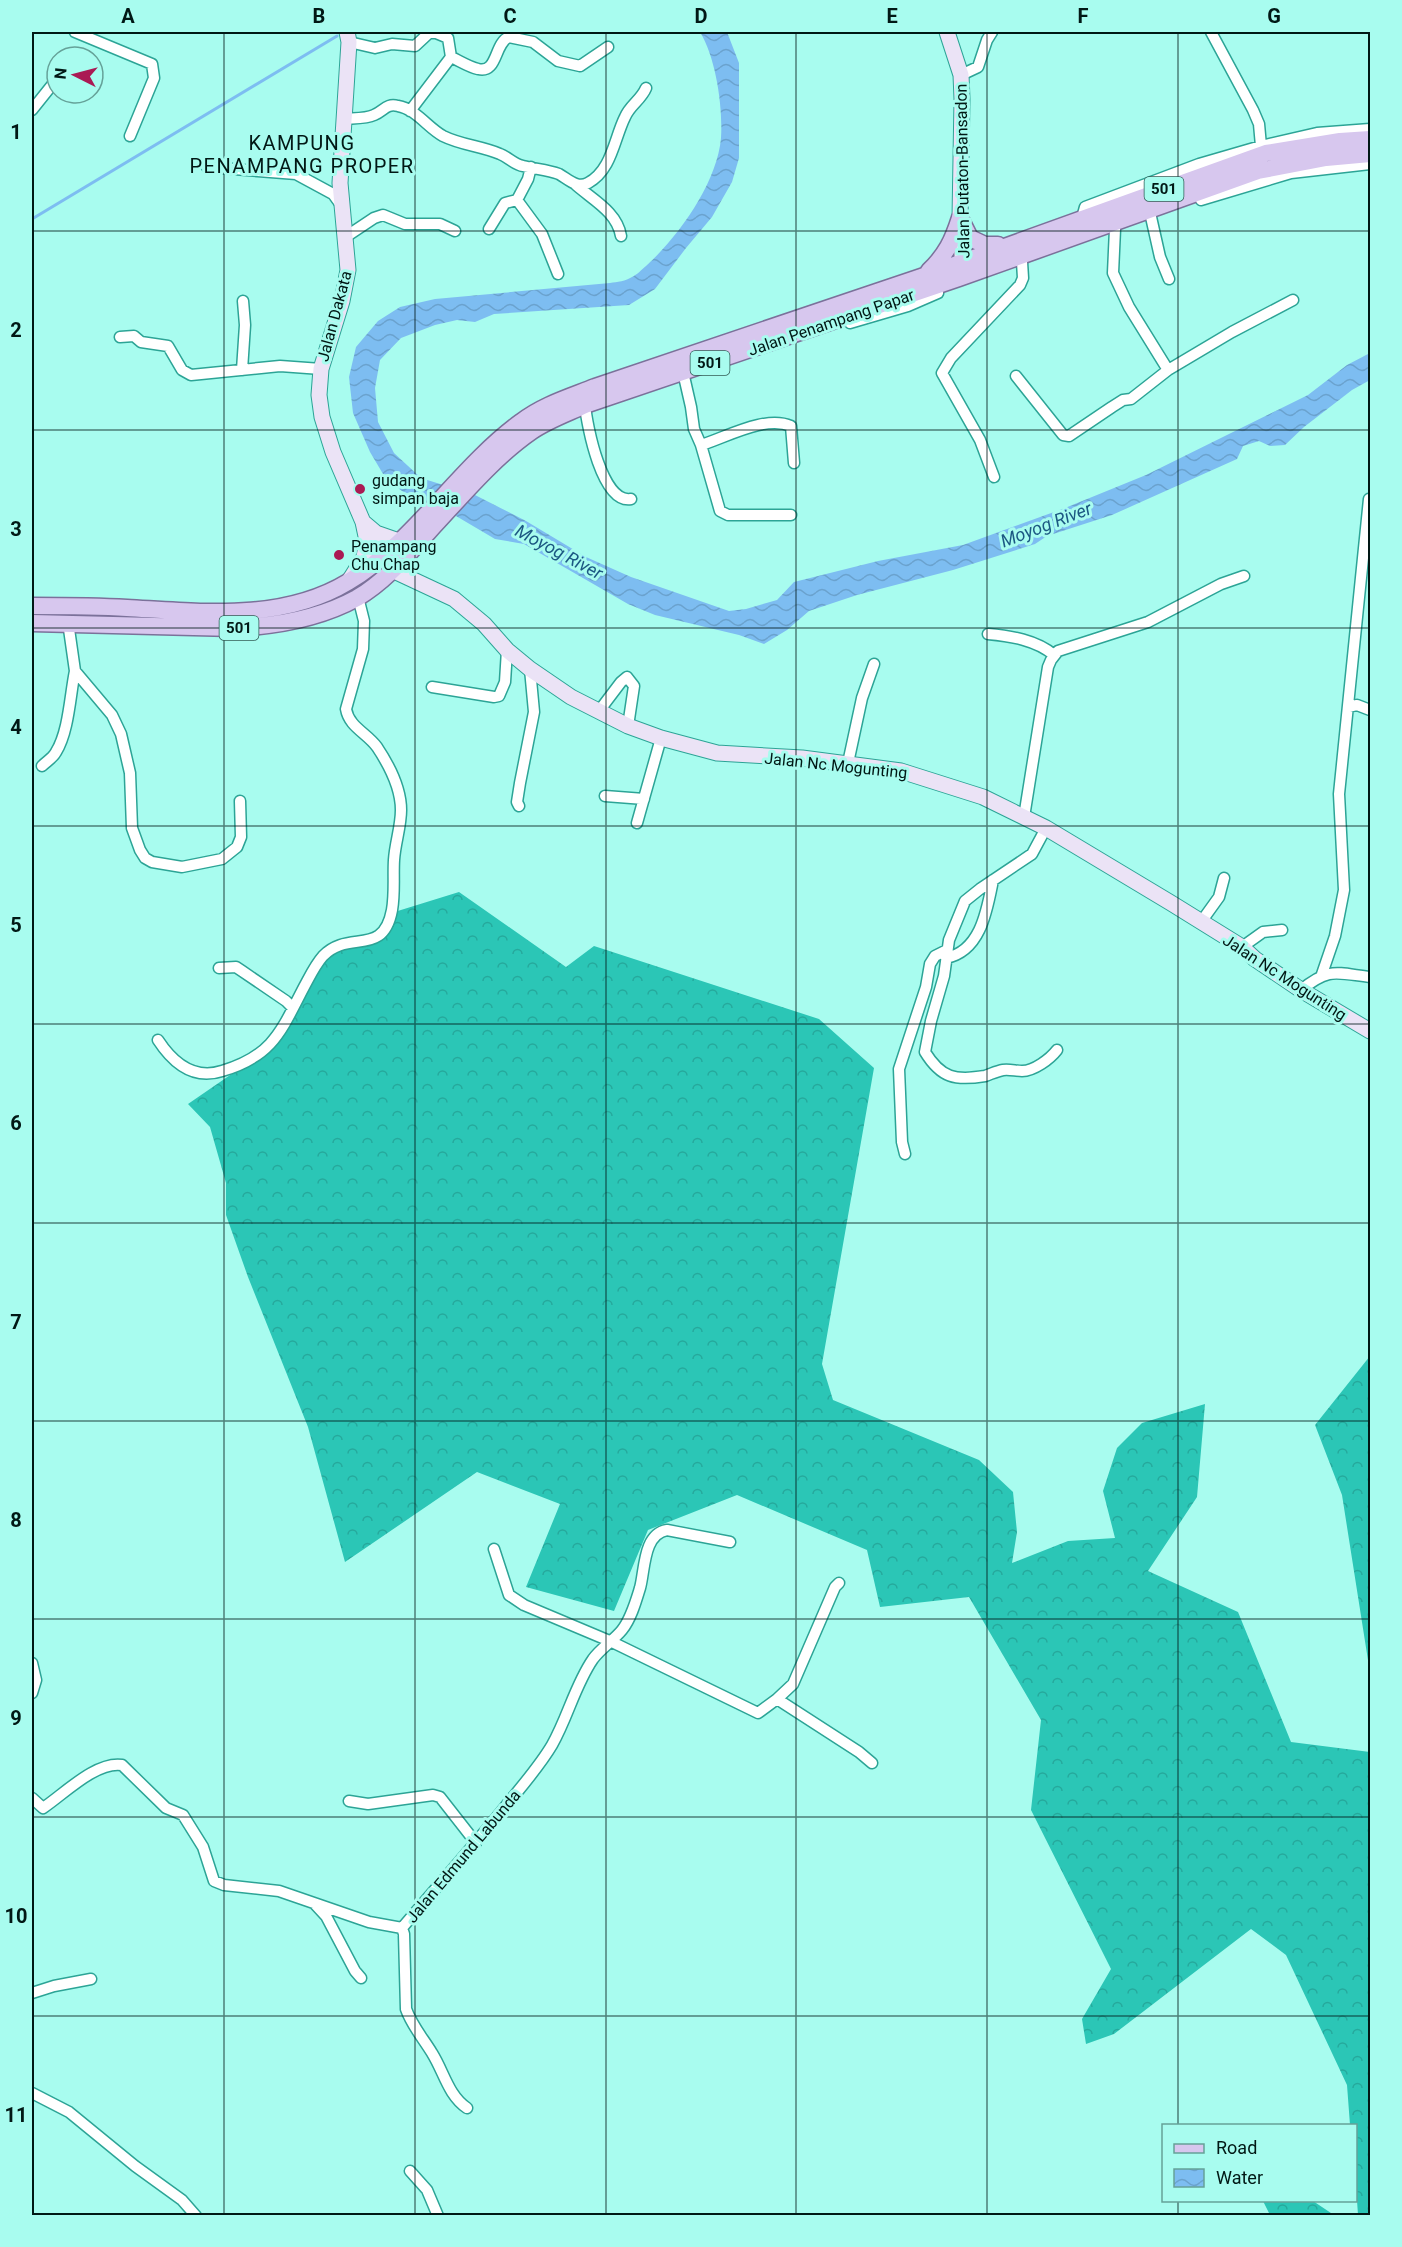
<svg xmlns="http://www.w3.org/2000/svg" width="1402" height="2247" font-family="Roboto,sans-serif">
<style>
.forest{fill:url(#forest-crowns)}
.water{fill:url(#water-waves)}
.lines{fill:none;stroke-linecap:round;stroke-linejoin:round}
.stream{stroke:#7dbdf1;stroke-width:3}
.street-casing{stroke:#2ca496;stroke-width:13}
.secondary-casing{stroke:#2ca496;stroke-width:17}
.primary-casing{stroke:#7b719a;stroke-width:19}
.street{stroke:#fff;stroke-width:10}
.secondary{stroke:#ebe3f6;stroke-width:15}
.primary{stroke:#d7c7ee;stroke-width:16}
.grid{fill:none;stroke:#011815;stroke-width:1.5;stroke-opacity:0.55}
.poi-dot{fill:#aa1a54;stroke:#a8fcef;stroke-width:2}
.labels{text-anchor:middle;stroke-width:6;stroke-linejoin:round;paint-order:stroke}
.shield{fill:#a8fcef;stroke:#335c56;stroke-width:1.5}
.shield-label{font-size:15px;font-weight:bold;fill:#011815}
.street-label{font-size:16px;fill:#011815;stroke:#a8fcef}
.poi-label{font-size:16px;fill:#011815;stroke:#a8fcef;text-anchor:start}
.water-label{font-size:18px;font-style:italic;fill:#1c5883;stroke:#a8fcef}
.quarter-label{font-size:20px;letter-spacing:1.5px;fill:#011815;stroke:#a8fcef}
.neatline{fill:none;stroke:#011815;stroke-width:2}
.grid-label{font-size:20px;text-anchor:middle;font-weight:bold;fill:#011815}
</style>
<defs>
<pattern id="forest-crowns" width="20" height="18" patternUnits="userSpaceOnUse" patternTransform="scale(1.5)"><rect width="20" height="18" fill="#2bc6b6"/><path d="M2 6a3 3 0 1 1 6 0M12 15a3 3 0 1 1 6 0" fill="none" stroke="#25a99c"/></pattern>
<pattern id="water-waves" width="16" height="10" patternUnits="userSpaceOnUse" patternTransform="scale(1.5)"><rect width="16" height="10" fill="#7dbdf1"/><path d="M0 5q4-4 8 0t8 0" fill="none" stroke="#6aa2ce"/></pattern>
</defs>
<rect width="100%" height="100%" fill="#a8fcef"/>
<path class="forest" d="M459,892L566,967L594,946L819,1019L874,1068L822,1364L833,1400L979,1460L1013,1492L1017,1532L1012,1563L1068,1541L1115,1538L1103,1491L1117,1448L1142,1423L1205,1404L1197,1497L1148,1571L1238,1612L1291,1742L1370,1752V2215H1358L1356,2186V2126L1350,2125L1347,2085L1286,1955L1251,1929L1114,2034L1086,2044L1082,2019L1111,1969L1031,1810L1041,1720L969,1597L880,1607L867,1550L737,1495L648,1530L614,1611L526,1587L560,1504L477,1472L345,1562L308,1427L248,1277L226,1215V1183L210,1127L188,1104L271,1047L320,967L338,947L376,935L388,914Z
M1370,1356V1673L1342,1495L1315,1425Z
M1263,2201H1313L1334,2215H1270Z"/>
<path class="water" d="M700,32H727L739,63V158L732,182L712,217L686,248L655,289L629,305L494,314L475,322L457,320L435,325L401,338L380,360L375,388L378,422L394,453L421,478L475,495L526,521L586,557L631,577L729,611L746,609L777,600L794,582L878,561L963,545L1065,508L1146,475L1308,395L1347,365L1370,353V380L1352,390L1304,427L1285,445L1270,446L1259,441L1243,446L1237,459L1112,515L1047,536L1035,544L953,570L857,595L809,611L787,630L764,644L739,635L655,615L628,604L524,544L495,539L456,516L402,491L386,479L370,452L353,413L349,377L356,347L378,321L400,307L435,299L610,283C617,282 626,281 632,277C637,275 642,269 646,266C679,236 717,183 721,138C723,107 716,58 700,32Z"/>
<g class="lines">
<path class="stream" d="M32,219L337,36"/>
<defs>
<path id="street" d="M75,32L152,64L154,78L130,136
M1211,32L1253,110L1259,124L1261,146
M349,42L375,48L392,44L415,46L429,33H436L448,38L451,57L410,111
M451,57C460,61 469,67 478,69C498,74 494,43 509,37L533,42L558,61L580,66L608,47
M961,75L978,67L987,40L992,32
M32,110L52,85
M343,119C352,118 366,119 374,115C384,111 386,103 398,106C416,109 428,128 443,136C461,145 481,146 500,154C508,157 515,165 523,166C535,169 548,170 559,174C568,179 577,189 588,183C612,170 614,139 625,117C630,105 641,100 646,88
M207,167L296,174L333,194L341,205
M531,167L528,179L517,200L542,234L558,274
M576,185C593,200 617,212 621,236
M1201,200L1291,173L1370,164
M1151,217L1160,257L1169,279
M1082,218L1085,207L1199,164L1261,146L1317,133L1370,129
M489,229L505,203L517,200
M347,236L374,218L383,215L405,224H440L455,231
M850,323L908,306L938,293
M120,337L134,336L141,342L168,346L182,370L191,375L280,366L321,369
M242,370L245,325L243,301
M1168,370L1232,332L1293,300
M683,372L691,407L694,429L701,445C727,437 765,415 791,426L794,463
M1016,376L1063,435L1069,436L1112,407L1123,400L1131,399L1168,370L1129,307L1113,273L1115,229
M585,405C587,426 602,504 631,499
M701,445L720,511L728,515H791
M994,477L980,440L942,373L951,358L1020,285L1023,278L1022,262
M68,622L75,671L112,715L121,734L130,773L132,828L140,850L145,858L152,862L182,867L222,859L237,847L241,837L240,801
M988,634C1011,636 1036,640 1054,655
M432,687L494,697L499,696L505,682L507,650
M1348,707L1357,705L1370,710
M599,711L621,682L627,677L634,686L628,726
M848,763L862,698L874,664
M42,766C47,761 53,758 56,752C69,731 70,695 75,671
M605,796L644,799
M519,806L517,802L520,783L534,712L530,669
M1024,817L1048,667L1051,660L1058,651L1148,622L1221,584L1244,576
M637,823L661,738
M1046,828L1032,854L980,889L965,901L949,940L944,976L931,1021L925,1052C941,1078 955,1081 985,1076C991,1074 997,1071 1003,1070C1009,1069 1016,1071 1022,1071C1034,1071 1050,1059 1057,1050
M1201,922L1219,897L1224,878
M1242,947L1263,932L1282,930
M946,958C981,951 987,910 993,880
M219,968L236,967L242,971L286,1001L293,1008
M1322,974L1335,936L1344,890L1339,794L1369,499
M1301,990C1329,967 1336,973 1370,977
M158,1040C173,1063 194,1080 222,1071C273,1056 281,1031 304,987C310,976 315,965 323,956C349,929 383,958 392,910C395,893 393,876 394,860C395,843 401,827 401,810C401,788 389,765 377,747C367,733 349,727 346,709L363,649L364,621L358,597
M905,1154L902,1142L899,1069L926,987L930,964L935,956L947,950
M494,1549L509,1595L524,1605L612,1642L758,1713L777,1699L859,1752L872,1763
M32,1663L36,1680L32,1693
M777,1699L793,1684L835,1587L839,1583
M32,1798L43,1808C64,1794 96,1761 122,1765L166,1808L183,1815L203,1847L214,1881L224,1885L279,1891L369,1922L402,1928
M349,1801L368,1804L433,1795L440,1797L476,1843
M314,1903L326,1916L355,1971L361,1978
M402,1928C436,1888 472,1848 505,1807C521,1787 539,1767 552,1745C568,1717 575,1685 593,1659C601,1648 614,1640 622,1630C631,1619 636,1601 640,1588C645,1570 643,1534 667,1530L730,1542
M402,1928L404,1934L406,2009C412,2026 423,2038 432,2053C444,2072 448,2095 467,2108
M32,1993L54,1986L91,1979
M32,2093L69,2112L135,2166L182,2200L196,2216
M410,2171L427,2190L438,2216"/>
<path id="secondary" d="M347,32L349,42L340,183L348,270L342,301L321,369L319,395L322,417L333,452L363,522L367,541L364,557L349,581
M947,32L961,75L962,99L960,218L963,273
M363,522L376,533L399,541
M392,570L454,599L484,624L507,650L530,669L571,697L628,726L661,738L717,753L802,758L901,771L983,797L1046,828L1171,903L1242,947L1255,959L1301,990L1370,1031"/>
<path id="primary" d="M960,218L970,238L985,245H998
M929,271C946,255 953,240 960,218
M32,606C63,606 95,606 127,608C200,612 282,622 348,582C416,541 458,468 521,422C543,405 570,397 595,387L921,277L1266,153L1340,141L1370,139
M32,623L234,628C277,626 319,619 357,598C386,581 408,554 430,530C462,496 493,458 532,431C548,420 568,413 585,405L959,278L1258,171L1326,158L1370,154"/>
</defs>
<use href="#street" class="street-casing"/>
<use href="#secondary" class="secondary-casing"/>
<use href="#primary" class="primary-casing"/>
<use href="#street" class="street"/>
<use href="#secondary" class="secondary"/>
<use href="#primary" class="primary"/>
</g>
<path class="grid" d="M224,32V2216M415,32V2216M606,32V2216M796,32V2216M987,32V2216M1178,32V2126M32,231H1370M32,430H1370M32,628H1370M32,826H1370M32,1024H1370M32,1223H1370M32,1421H1370M32,1619H1370M32,1817H1370M32,2016H1370M1178,2200V2216"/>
<g class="poi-dot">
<circle cx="360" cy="489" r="6"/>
<circle cx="339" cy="555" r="6"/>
</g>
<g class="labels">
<g class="shield">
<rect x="1144.5" y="177" width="39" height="24" rx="4.5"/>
<rect x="690.5" y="351" width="39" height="24" rx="4.5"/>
<rect x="219.5" y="616" width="39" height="24" rx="4.5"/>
</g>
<g class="shield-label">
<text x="1164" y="194">501</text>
<text x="710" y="368">501</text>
<text x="239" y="633">501</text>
</g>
<g class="street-label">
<text transform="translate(962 171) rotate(-91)" y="6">Jalan Putaton-Bansadon</text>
<text transform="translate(334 316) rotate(-75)" y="6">Jalan Dakata</text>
<text transform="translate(831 322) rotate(-19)" y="6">Jalan Penampang Papar</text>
<text transform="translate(836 765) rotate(6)" y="6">Jalan Nc Mogunting</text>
<text transform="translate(1285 977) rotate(33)" y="6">Jalan Nc Mogunting</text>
<text transform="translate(463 1856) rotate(-50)" y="6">Jalan Edmund Labunda</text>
</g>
<g class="poi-label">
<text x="372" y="486">gudang<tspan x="372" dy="18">simpan baja</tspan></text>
<text x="351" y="552">Penampang<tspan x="351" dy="18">Chu Chap</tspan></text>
</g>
<g class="water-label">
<text transform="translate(1046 525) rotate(-21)" y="6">Moyog River</text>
<text transform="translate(559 552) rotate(28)" y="6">Moyog River</text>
</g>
<g class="quarter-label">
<text x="302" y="150">KAMPUNG<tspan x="302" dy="23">PENAMPANG PROPER</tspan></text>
</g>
</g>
<rect width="1402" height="2247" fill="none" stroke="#a8fcef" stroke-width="66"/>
<rect x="1162" y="2124" width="195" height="78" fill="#a8fcef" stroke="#65a198" stroke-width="1.5"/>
<rect x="1174" y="2144" width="30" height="9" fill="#d7c7ee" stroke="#65a198" stroke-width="1.5"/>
<text x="1216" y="2154" font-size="18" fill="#011815">Road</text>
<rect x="1174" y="2169" width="30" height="18" fill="url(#water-waves)" stroke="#65a198" stroke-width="1.5"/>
<text x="1216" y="2184" font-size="18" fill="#011815">Water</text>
<g transform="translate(75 75) rotate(276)"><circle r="28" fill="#a8fcef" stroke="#65a198" stroke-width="1.5"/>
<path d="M0-4.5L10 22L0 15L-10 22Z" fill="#aa1a54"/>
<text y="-9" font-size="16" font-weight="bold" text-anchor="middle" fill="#011815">N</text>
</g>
<rect x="33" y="33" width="1336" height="2181" class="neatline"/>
<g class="grid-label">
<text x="128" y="23">A</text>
<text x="319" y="23">B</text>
<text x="510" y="23">C</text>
<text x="701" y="23">D</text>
<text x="892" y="23">E</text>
<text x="1083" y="23">F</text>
<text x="1274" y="23">G</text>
<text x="16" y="139">1</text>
<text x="16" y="337">2</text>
<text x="16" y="536">3</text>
<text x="16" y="734">4</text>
<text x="16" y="932">5</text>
<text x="16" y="1130">6</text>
<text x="16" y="1329">7</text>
<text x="16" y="1527">8</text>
<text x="16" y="1725">9</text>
<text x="16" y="1923">10</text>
<text x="16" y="2122">11</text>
</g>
</svg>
